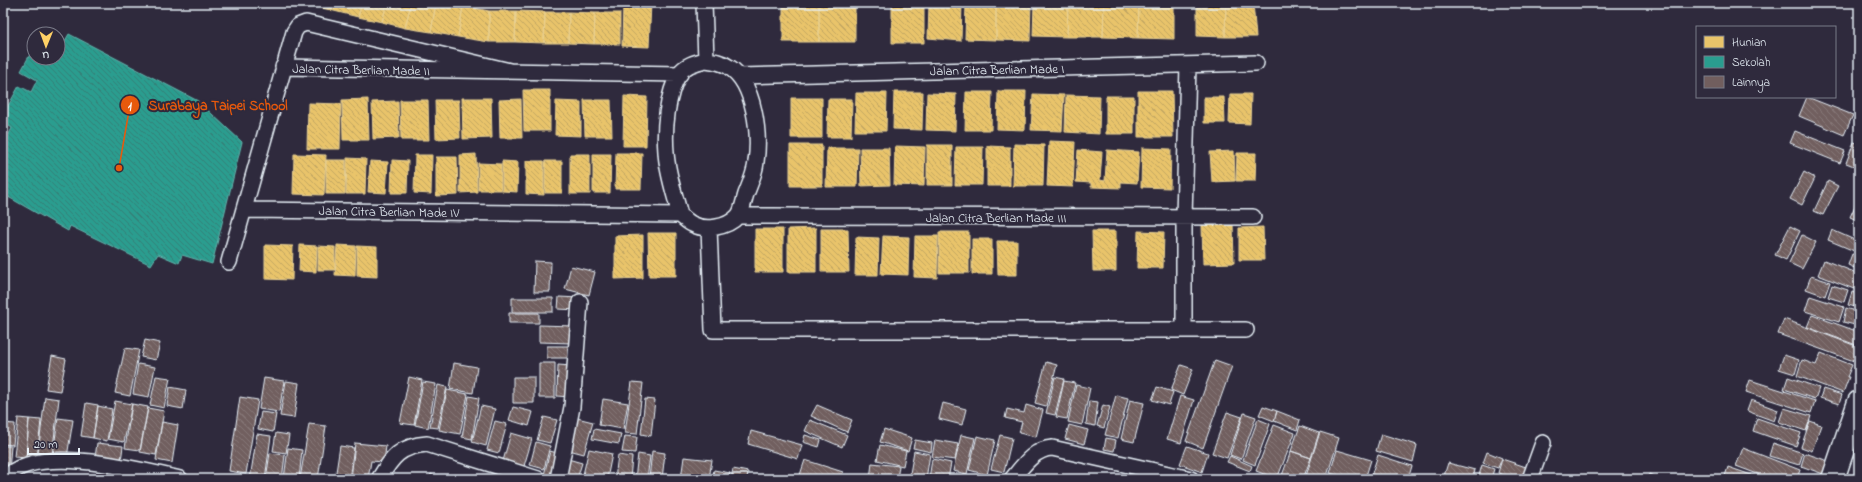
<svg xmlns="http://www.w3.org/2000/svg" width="1862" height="482" font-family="'Indie Flower',sans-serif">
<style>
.homes{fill:url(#homes-back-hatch);stroke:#e9d295}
.schools{fill:url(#schools-back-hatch);stroke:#63b6ae}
.building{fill:url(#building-back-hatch);stroke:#e8f1f8}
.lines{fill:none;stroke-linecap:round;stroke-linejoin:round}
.street-casing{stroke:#e8f1f8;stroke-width:18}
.secondary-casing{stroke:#e8f1f8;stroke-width:25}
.street{stroke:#2f2a3d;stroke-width:15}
.secondary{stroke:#2f2a3d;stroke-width:22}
.labels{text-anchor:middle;stroke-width:4;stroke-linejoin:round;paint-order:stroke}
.street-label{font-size:13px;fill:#e8f1f8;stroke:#2f2a3d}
.leader{fill:none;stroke:#e8590c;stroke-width:1.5}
.callout-dot{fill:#e8590c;stroke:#2f2a3d;stroke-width:1.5}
.mark-label{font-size:12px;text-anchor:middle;font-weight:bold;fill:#fff}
.callout-label{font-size:14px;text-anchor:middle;font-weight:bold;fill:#e8590c;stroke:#2f2a3d;stroke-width:4;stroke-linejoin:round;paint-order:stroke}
</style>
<defs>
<pattern id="homes-back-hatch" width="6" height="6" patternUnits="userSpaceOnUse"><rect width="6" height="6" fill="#e9c46a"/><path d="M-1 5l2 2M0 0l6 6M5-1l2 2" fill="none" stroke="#c0a562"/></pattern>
<pattern id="schools-back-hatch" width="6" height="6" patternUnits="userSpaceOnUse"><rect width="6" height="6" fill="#2a9d8f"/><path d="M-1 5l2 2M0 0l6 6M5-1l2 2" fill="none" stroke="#347f77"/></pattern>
<pattern id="building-back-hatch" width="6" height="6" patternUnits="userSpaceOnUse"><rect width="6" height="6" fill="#715e5e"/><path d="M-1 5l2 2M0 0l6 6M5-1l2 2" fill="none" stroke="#857676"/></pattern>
</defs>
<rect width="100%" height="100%" fill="#2f2a3d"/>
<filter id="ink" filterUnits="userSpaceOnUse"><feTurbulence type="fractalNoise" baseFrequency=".025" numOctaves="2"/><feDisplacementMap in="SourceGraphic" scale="8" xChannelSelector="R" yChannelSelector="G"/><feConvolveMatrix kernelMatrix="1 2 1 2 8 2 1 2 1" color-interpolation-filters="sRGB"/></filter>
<g filter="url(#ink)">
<path class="homes" d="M303,3H336L334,11Z
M336,3H362L358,17L334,11Z
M362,3H387L382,22L358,17Z
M387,3H411L405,28L382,22Z
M411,3H436L431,32L405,28Z
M436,3L463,6L458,37L431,32Z
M623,3H651L649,47L622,46Z
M783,3H819V42H783Z
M819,3H855V42H819Z
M892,3H924V43H892Z
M929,3H962L961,41L928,38Z
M966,3H996V40L965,39Z
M996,3H1031L1030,41L996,40Z
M1034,3H1068L1067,37L1033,36Z
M1068,3H1104L1103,37H1067Z
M1104,3H1139L1138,38L1103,37Z
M1139,3H1174V39L1138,38Z
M1197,3H1226L1225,37L1197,36Z
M1226,3H1253L1256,37H1225Z
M463,6L489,11V42L458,37Z
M489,11H516L515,42H489Z
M516,11L545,12L544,43L515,42Z
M545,12H569L568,43H544Z
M569,12L595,13L594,44L568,43Z
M595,13H620V44H594Z
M523,90H550V131H524Z
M998,91H1026L1025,130L997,129Z
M1138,91H1172L1173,137H1138Z
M894,92H923L922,130L893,129Z
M966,92H992L991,130H965Z
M856,93H887L886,131H855Z
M927,93L956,94L955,131L926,130Z
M1033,94L1064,95L1062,131L1031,130Z
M1230,94H1251L1250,124L1229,123Z
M1066,95L1100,96L1099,134L1065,132Z
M624,96L647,97L646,146H623Z
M1106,96H1134V134H1106Z
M1204,97H1224L1225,123H1204Z
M462,98H491L492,138L463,139Z
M791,98H822V138H791Z
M368,99L369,140H343L342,100Z
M521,99L522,138H500L499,100Z
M828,99H852L851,137H827Z
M400,100H428L429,140H401Z
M435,100H459L460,138L436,139Z
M584,100H611L612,136H585Z
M398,101L399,138L373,139L372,102Z
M556,101L581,102V136L555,135Z
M308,103L341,104L340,149H307Z
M1049,141L1075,142L1073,187L1047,186Z
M1014,144L1044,145L1043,186H1013Z
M790,145H822V186H790Z
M927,145H952V185H927Z
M895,146L925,147L924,186L894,185Z
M987,146L1010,147V186H987Z
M956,147H983L982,185H955Z
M827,148H858L857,187H826Z
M860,148H889L890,185L861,186Z
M1142,148L1171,149L1170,188L1141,187Z
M1078,150L1102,152L1100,180L1105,181L1107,150L1139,152L1137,183L1121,182V188L1091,187V183L1076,182Z
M1234,151L1235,181L1212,182L1210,152Z
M616,153H642L641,189H615Z
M1237,153H1256L1255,181H1236Z
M294,154L326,155L324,195L293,194Z
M476,154L477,192L460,193V155Z
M570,154H590V194H570Z
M593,154H611L610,193H593Z
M415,155H432L431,194L414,193Z
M436,157H457L458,195L436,196Z
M347,158L366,159L365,194H346Z
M326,160H346L345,194H326Z
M392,160L408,161L407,193H391Z
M370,161L388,162L386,193L368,192Z
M502,161L518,162L517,192L502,191Z
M526,161H544V195L526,194Z
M545,161H562V193H545Z
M478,163L501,164V190H478Z
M1233,223L1234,263L1203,264L1202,224Z
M1263,227L1264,260H1239V228Z
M816,228V272H788V229Z
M755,229H783V272H755Z
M821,229H848L849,272H821Z
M1092,231H1116V271H1093Z
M1138,231L1164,232L1163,268H1137Z
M939,232H969V273H939Z
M648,233H676V276H649Z
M643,235V278L615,279V236Z
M883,236L909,237L908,275L881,274Z
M915,236H938L937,278L914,277Z
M856,237L879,238L878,275H855Z
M972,239H992V274H972Z
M997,241H1017V275H998Z
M265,245L293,246L292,280L265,279Z
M300,245L317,246L316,272L299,271Z
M337,245L356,246L355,276L335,275Z
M318,246L335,247V270H318Z
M357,246L377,247V277L357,276Z"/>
<path class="schools" d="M69,34L198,101L242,142L212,264L182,255L179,263L158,254L151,265L70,226L68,231L3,194V136L7,138L12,128L3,122V115L19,86L31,92L37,80L21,71L34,47V58H58V44L62,46Z"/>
<path class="building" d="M1807,97L1853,115L1844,135L1799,116Z
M1795,131L1845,151L1840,163L1790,143Z
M1854,142L1859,144V168L1846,163Z
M1804,172L1815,178L1802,205L1790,199Z
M1828,181L1838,186L1823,215L1814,211Z
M1859,197V221L1850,217Z
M1790,226L1800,231L1786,260L1775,255Z
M1832,230L1859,242V253L1828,240Z
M1802,235L1816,242L1802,269L1789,263Z
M1852,254L1859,256V270L1848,265Z
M1824,260L1859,274L1854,289L1818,275Z
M535,261L551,262L550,292H534Z
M571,266L595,272L589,295L565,289Z
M1811,276L1830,282L1825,296L1806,289Z
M1832,285L1848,290L1844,302L1828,297Z
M1852,292L1859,294V308L1848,305Z
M1810,296L1844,307L1839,322L1805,311Z
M559,297L579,298L578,310L558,309Z
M512,298H553V312H512Z
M1846,308L1859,312V326L1843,322Z
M509,313H539V323H509Z
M1812,315L1859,332V346L1807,327Z
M1784,319L1859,347L1854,361L1778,334Z
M539,325L573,326L572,343L539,342Z
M145,340L160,343L156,360L141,357Z
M547,346H570L571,358H547Z
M125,348L139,350L130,396L115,393Z
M1821,353L1852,365L1847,377H1849L1843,393L1797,376L1802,360L1816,365Z
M1784,355L1799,360L1795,374L1779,369Z
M52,356L66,359L60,391L46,389Z
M1215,360L1232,366L1203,448L1186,441Z
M1046,362L1057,365L1046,406L1035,403Z
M454,363L477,367L473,393L450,389Z
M539,363H555V398H539Z
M138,364L155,367L149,397L133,394Z
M558,365L571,366L570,397L557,396Z
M1181,365L1193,369L1183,395L1171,390Z
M156,376L170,378L164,408L150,405Z
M409,377L422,380L414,425L400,423Z
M513,377H534V403H513Z
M1055,377L1064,379L1055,415L1046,413Z
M1788,377L1819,388L1815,399L1784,389Z
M264,378L284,381L279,412L259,409Z
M1750,380L1815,401L1811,413L1746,392Z
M286,381L299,383L294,418L280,416Z
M1064,381L1075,383L1067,419L1056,417Z
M423,382L436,384L428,428L415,425Z
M632,382L643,383L637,434L625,433Z
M438,385L447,387L438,428L430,427Z
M1076,385L1090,388L1082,425L1068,422Z
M170,387L186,390L183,409L167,406Z
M1157,387L1173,392L1169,405L1152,400Z
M1823,389L1842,395L1839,404L1820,398Z
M447,390L468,394L460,434L439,430Z
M1116,395L1128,398L1118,438L1105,435Z
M469,396L479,398L472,439L462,437Z
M1180,396L1194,400L1181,443L1167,439Z
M45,397L59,399L52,455L38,453Z
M240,397L258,400L246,474L229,471Z
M603,399L628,403L623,429L599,425Z
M645,399L655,400L651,436L641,434Z
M1130,400L1144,403L1134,442L1121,439Z
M1751,400L1778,410L1774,421L1747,411Z
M115,401L132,404L124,442L108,439Z
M1089,401L1098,402L1095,426L1086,424Z
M86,403L98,405L93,438L81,436Z
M943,403L966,409L962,425L939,419Z
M132,404L148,407L140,450L125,448Z
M817,405L852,420L847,432L811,416Z
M1026,405L1043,410L1036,437L1019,433L1022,422L1005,418L1007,409L1024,413Z
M1103,405L1110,407L1104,428L1097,426Z
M98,406L112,409L107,441L93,438Z
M481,406L495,409L486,446L472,442Z
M1263,406L1277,411L1274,421L1259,415Z
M513,407L533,412L529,426L509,420Z
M148,408L164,411L156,455L140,452Z
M1784,408L1811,416L1806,431L1779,422Z
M1277,411L1300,420L1297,430L1274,421Z
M261,412L276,414L273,432L258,429Z
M1227,412L1242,417L1227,458L1212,453Z
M1244,413L1256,417L1241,459L1230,455Z
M544,417L557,420L550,443L537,440Z
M573,417L593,422L584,454L565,449Z
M18,418L29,419L26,458L14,457Z
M58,418L73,420L67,457L53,455Z
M1757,418L1801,433L1796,446L1753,431Z
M29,419L41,420L37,460L26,458Z
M1258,419L1270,424L1255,465L1243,460Z
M810,420L847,435L842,447L805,431Z
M495,421L507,424L499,453L487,450Z
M1810,421L1821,425L1812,451L1801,447Z
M162,422L178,425L172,463L156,460Z
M3,423L15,424L13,445L3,444Z
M309,424L326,426L318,479H300Z
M1069,425L1088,430L1084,444L1065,439Z
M1274,425L1295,433L1277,479L1256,471Z
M1300,426L1319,433L1311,458L1291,451Z
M594,429L621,434L619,444L592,439Z
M884,429L912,438L908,451L880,442Z
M751,431L802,445L798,459L748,444Z
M1320,432L1339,438L1326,479H1305Z
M276,433L289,435L286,453L273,451Z
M511,433L532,439L524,466L503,461Z
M257,434L271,436L265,479H250Z
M1381,434L1417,445L1413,462L1376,451Z
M805,435L821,440L819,447L803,442Z
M961,435L975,438L967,474L953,471Z
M1000,435L1012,438L1004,472L991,469Z
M625,436L637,437L635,453L622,452Z
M977,436L995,440L987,475L969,470Z
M1106,438L1116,440L1114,451L1104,449Z
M915,440L932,443L931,452L913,448Z
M935,440L958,444L955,460L932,457Z
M536,442L550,446L544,469L530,465Z
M97,443L123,446L121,461L95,458Z
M355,443L386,446L384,462L371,461L368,479H351Z
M1773,443L1803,453L1799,465L1769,456Z
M880,445L906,451L903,466L877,460Z
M3,446H11L9,471H3Z
M340,446L354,448L349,479H335Z
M1187,446L1208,453L1202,472L1180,464Z
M288,448L302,450L299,479H284Z
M1743,448L1800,470L1797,479H1771L1736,466Z
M589,449L612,454L607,479H582Z
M1337,450L1371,460L1365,479H1350L1330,473Z
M550,451L560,454L554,479H543Z
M652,451L665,453L662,479H649Z
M914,451L930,454L926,479H909Z
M1291,451L1311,458L1303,479L1281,478Z
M1487,452L1502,458L1498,468L1483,463Z
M270,453L285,455L282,479H266Z
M1805,453L1834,463L1829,476L1801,466Z
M638,454L650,456L647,479H635Z
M618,455L632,457L630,479H615Z
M1378,455L1412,466L1408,479H1370Z
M1230,456L1252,466L1250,471L1227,462Z
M684,457L712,460L709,479H681Z
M568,459L582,463L577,479H562Z
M932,459L951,463L948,479H929Z
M1502,459L1529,468L1525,479H1516L1498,473Z
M805,460L843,472L841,479H812L800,475Z
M872,463L899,466L897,479H870Z
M1448,463L1475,470L1473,479H1443Z
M1482,465L1494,469L1491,479H1478Z
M1728,467L1763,479H1724Z
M733,469L748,472L747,479H731Z
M714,470L730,473L728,479H712Z
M431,474L440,479H428Z
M1649,474L1660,479H1647Z"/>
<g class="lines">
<defs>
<path id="street" d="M704,3L706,60
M706,60C714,61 722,62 729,67C755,83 760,135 756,162C755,173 750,184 746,194C744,200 742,212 738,216C727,228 705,231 692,224C688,222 684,218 680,215C675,195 667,173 666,152C664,129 667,94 679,74C685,65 696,62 706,60Z
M283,67L680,74
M739,76L1256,63
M245,210L680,215
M738,216L1253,217
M709,228L713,330H1246
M229,262L294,32L298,26L306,23L510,71
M1184,330V217L1188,65
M5,479C33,442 141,470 180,479
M379,479C392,457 400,446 427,444L538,479
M558,479L572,407L580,302
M1012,479C1023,466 1034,449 1052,448L1191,479
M1530,479L1543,443"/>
<path id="secondary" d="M1833,479L1859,402"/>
</defs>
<use href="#street" class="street-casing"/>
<use href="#secondary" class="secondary-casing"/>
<use href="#street" class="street"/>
<use href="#secondary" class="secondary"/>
</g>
</g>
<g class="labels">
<g class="street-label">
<text transform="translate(361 69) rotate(1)" y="5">Jalan Citra Berlian Made II</text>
<text transform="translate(997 69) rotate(-1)" y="5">Jalan Citra Berlian Made I</text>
<text transform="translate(389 211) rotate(1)" y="5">Jalan Citra Berlian Made IV</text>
<text x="996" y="222">Jalan Citra Berlian Made III</text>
</g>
</g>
<path class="leader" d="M119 168L130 105"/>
<g class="callout-dot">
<circle cx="119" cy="168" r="4"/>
<circle cx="130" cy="105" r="10"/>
</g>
<g class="mark-label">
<text x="130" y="110">1</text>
</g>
<g class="callout-label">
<text x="218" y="110">Surabaya Taipei School</text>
</g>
<rect width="1862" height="482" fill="none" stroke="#2f2a3d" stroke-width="16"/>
<rect x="8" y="8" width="1846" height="466" fill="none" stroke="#e8f1f8" stroke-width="1.5" filter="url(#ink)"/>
<rect x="1696" y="26" width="140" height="72" fill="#2f2a3d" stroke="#797a88"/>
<rect x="1704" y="36" width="20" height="12" fill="#e9c46a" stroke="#797a88"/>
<text x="1732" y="46" font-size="12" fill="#e8f1f8">Hunian</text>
<rect x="1704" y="56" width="20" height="12" fill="#2a9d8f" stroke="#797a88"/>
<text x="1732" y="66" font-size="12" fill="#e8f1f8">Sekolah</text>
<rect x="1704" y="76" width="20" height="12" fill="#715e5e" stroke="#797a88"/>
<text x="1732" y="86" font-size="12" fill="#e8f1f8">Lainnya</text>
<g transform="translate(46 46) rotate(181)"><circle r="19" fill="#2f2a3d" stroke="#797a88"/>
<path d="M0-3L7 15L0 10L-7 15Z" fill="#ffd166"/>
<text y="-6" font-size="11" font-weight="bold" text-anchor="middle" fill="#e8f1f8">U</text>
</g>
<path d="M28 448v6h51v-6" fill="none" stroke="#e8f1f8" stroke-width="2"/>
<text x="34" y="448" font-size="12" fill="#e8f1f8" stroke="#2f2a3d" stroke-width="3" paint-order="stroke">20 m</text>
</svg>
